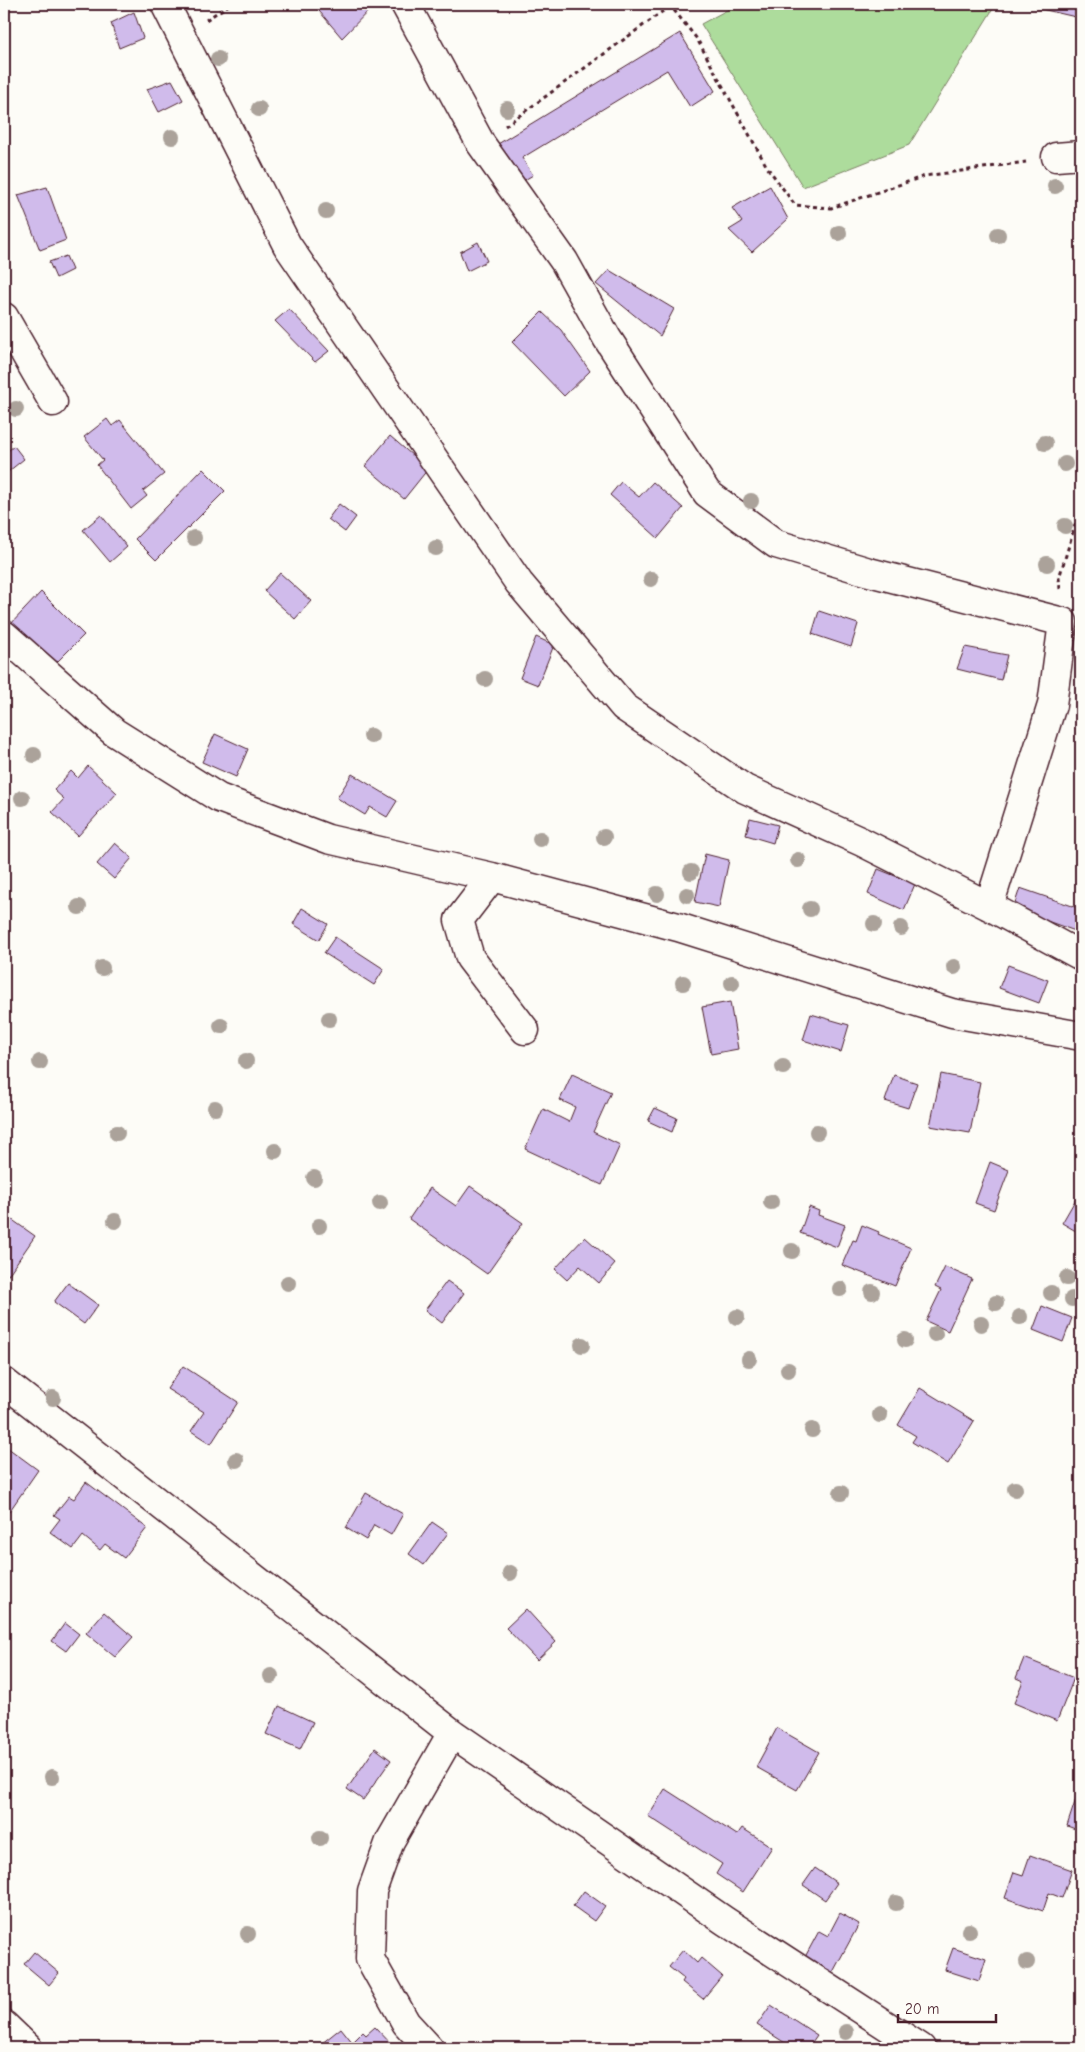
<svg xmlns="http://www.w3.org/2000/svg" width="1085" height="2052" font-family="'Comic Neue',sans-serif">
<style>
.green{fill:#addc9c;stroke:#7c7e64}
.building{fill:#d0bbeb;stroke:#4a1f2b}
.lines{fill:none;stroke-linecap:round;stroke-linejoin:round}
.minor-casing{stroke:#4a1f2b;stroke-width:31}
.path{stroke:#4a1f2b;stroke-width:3;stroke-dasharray:4 4;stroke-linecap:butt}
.minor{stroke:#fdfcf7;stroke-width:28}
.tree{fill:#aba29a}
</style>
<rect width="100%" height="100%" fill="#fdfcf7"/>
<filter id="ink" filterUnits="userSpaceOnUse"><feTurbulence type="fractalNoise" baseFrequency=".02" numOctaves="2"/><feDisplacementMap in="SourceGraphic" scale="10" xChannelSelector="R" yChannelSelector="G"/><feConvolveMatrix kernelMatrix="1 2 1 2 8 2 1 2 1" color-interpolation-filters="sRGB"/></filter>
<g filter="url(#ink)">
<path class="green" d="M738,4H996L909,145L803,187L701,24Z"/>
<path class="building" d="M316,4H375L342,38L314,5Z
M1038,4H1081L1080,18L1037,8Z
M134,12L143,38L119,48L111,23Z
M680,33L715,91L690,107L667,70L522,158L533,175L516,185L493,147Z
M172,80L183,100L159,112L147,89Z
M770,186L788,219L752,252L729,230L742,222L732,208Z
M47,187L66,240L40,250L18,195Z
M478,242L487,261L467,271L460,252Z
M66,256L72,270L56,278L49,262Z
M609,270L674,309L660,336L596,284Z
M289,309L329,351L315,362L275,321Z
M542,312L561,330L590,371L564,396L512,342Z
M107,419L112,426L120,420L164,474L143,491L147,496L131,509L97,465L103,460L84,437Z
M390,436L428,469L404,499L365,466Z
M14,446L24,459L4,475V454Z
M203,469L225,491L156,560L135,539Z
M621,482L639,497L653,482L683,508L658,538L610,495Z
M339,504L356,517L345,532L328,519Z
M101,515L127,547L110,562L83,530Z
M280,573L311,601L295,619L264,591Z
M41,592L84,635L51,668L8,627Z
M819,611L858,624L851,647L812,634Z
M536,637L554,645L538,685L520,678Z
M965,647L1007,655L1001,680L957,669Z
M215,734L248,749L236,777L202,762Z
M88,766L117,793L78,836L52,812L64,799L54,790L71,771L78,778Z
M352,774L397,801L387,817L370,807L365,815L337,798Z
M750,818L778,825L773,843L746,835Z
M115,843L132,858L114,879L97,864Z
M705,854L729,860L719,907L695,902Z
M878,869L915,884L904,910L868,894Z
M1020,888L1081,909V933L1013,909Z
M302,908L328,924L319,940L293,924Z
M335,937L384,969L374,985L324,953Z
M1008,965L1048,980L1039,1003L999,988Z
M730,1002L738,1049L711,1054L702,1007Z
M811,1014L849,1025L841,1052L803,1040Z
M572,1074L611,1092L593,1132L620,1145L602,1185L525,1149L543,1109L569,1122L575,1107L560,1100Z
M941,1074L980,1082L970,1133L930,1126Z
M894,1075L917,1083L908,1108L885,1101Z
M655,1108L677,1118L672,1132L648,1121Z
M990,1162L1009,1170L994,1210L975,1203Z
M470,1186L523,1223L487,1274L409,1219L430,1188L456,1206Z
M1081,1190V1234L1062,1223Z
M809,1207L819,1211L818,1215L845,1225L837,1247L800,1233Z
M4,1214L35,1236L4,1281Z
M862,1225L879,1232L878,1234L911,1248L895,1286L842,1265L853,1240L856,1241Z
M585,1237L615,1264L599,1283L580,1266L567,1280L555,1269Z
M945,1267L972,1279L948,1331L926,1321L941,1290L935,1287Z
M447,1281L464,1293L442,1323L425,1310Z
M68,1283L98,1305L84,1324L54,1302Z
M1042,1306L1072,1318L1063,1342L1033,1330Z
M183,1366L238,1402L211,1444L191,1431L204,1412L167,1389Z
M920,1388L974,1421L948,1464L912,1442L916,1436L898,1425Z
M4,1445L38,1470L4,1519Z
M86,1482L147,1528L124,1558L105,1544L100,1550L83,1536L73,1549L50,1532L60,1519L54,1515L69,1496L74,1499Z
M366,1493L403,1514L391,1535L374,1525L366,1540L346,1528Z
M432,1522L448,1533L424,1565L409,1554Z
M526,1609L556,1642L537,1660L506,1628Z
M104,1612L133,1637L115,1657L86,1633Z
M65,1623L79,1634L66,1651L52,1641Z
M1024,1658L1074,1678L1057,1721L1014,1703L1023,1681L1016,1678Z
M279,1706L313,1722L300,1749L266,1734Z
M777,1728L819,1752L797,1790L756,1767Z
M375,1748L391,1760L363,1800L347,1789Z
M1081,1784V1831L1067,1826Z
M665,1789L737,1835L742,1828L772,1847L743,1892L716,1874L722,1864L648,1816Z
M1030,1855L1072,1870L1062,1898L1049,1893L1043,1911L1005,1898L1014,1872L1023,1875Z
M815,1868L837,1883L825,1900L803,1885Z
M584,1891L605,1906L594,1921L573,1906Z
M840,1913L859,1924L833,1972L805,1957L819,1931L828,1936Z
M953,1948L986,1959L979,1981L945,1970Z
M683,1950L697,1963L701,1958L722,1976L703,1999L682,1982L684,1979L669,1967Z
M34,1952L59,1973L49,1985L24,1964Z
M771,2005L817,2035L808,2048H793L757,2025Z
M375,2027L395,2048H350L356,2043L354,2041L363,2032L366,2035Z
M341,2028L353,2043L347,2048H316Z"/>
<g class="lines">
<defs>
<path id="minor" d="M165,4L287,245L519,583L624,707L745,789L862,842L989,906L1081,956
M405,4L481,144L564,261L607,338L707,493L776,544L869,572L1063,622L1052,705L989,906
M1056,157L1081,155
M4,317L53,402
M4,635L114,732L219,798L328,839L492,877L678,927L952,1013L1081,1036
M492,877L459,920L470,958L525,1030
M4,1382L452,1733L725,1921L921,2048
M4,2025L28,2048
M429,2048L406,2023L370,1959L372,1891L390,1841L452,1733"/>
</defs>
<use href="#minor" class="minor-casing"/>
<path class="path" d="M669,4L697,39L767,167L795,205L831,208L925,176L1026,162
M206,20L230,4
M505,126L670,6
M1060,589L1059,578L1081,506"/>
<use href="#minor" class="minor"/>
</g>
<g class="tree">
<circle cx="218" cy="59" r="8"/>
<circle cx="259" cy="109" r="8"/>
<circle cx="507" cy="109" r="8"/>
<circle cx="172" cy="137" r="8"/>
<circle cx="1055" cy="186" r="8"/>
<circle cx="326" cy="211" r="8"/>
<circle cx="839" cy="233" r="8"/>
<circle cx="998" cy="235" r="8"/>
<circle cx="16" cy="409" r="8"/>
<circle cx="1045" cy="443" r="8"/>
<circle cx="1065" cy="464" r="8"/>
<circle cx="751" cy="501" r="8"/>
<circle cx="1065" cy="526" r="8"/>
<circle cx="194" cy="538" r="8"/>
<circle cx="436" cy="548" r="8"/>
<circle cx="1047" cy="564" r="8"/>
<circle cx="651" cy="579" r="8"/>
<circle cx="485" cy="679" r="8"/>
<circle cx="371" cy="736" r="8"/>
<circle cx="34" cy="755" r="8"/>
<circle cx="22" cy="798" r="8"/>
<circle cx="604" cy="837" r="8"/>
<circle cx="540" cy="839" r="8"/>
<circle cx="798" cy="860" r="8"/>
<circle cx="691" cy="872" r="8"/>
<circle cx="657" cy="894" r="8"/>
<circle cx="687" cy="895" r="8"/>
<circle cx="79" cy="907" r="8"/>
<circle cx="810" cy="909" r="8"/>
<circle cx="874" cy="924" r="8"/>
<circle cx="901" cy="928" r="8"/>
<circle cx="954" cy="967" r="8"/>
<circle cx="102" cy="968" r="8"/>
<circle cx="683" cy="983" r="8"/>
<circle cx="732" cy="983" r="8"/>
<circle cx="329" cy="1019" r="8"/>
<circle cx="221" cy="1026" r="8"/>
<circle cx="246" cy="1061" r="8"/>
<circle cx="40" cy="1062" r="8"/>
<circle cx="783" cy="1067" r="8"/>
<circle cx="215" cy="1108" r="8"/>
<circle cx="817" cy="1132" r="8"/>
<circle cx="117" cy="1133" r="8"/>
<circle cx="275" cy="1151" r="8"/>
<circle cx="314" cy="1178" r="8"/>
<circle cx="771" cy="1202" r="8"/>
<circle cx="380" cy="1203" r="8"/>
<circle cx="115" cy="1221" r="8"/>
<circle cx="319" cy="1226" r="8"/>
<circle cx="792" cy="1251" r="8"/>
<circle cx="1067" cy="1278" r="8"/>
<circle cx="288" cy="1283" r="8"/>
<circle cx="840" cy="1289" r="8"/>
<circle cx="872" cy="1292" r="8"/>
<circle cx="1051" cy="1293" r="8"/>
<circle cx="1072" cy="1299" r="8"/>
<circle cx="996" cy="1303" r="8"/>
<circle cx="737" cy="1317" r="8"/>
<circle cx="1020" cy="1317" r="8"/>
<circle cx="981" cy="1324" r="8"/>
<circle cx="935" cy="1334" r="8"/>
<circle cx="905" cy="1340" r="8"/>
<circle cx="582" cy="1345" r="8"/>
<circle cx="749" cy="1359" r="8"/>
<circle cx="788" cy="1370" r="8"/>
<circle cx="53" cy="1398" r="8"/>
<circle cx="880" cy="1415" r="8"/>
<circle cx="812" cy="1430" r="8"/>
<circle cx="236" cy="1460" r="8"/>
<circle cx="1015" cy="1489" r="8"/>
<circle cx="841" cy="1493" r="8"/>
<circle cx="510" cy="1573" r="8"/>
<circle cx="271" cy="1676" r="8"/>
<circle cx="52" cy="1777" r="8"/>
<circle cx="320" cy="1838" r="8"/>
<circle cx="896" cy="1903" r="8"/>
<circle cx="969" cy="1931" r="8"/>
<circle cx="248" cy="1934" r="8"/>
<circle cx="1027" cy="1962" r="8"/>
<circle cx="846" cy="2032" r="8"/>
</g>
</g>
<rect width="1085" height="2052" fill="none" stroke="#fdfcf7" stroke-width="20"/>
<rect x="10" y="10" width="1065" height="2032" fill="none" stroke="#4a1f2b" stroke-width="2" filter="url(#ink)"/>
<path d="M898 2014v8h98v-8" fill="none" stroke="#4a1f2b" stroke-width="2.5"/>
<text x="905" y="2014" font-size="15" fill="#4a1f2b" stroke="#fdfcf7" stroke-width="4" paint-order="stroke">20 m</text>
</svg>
